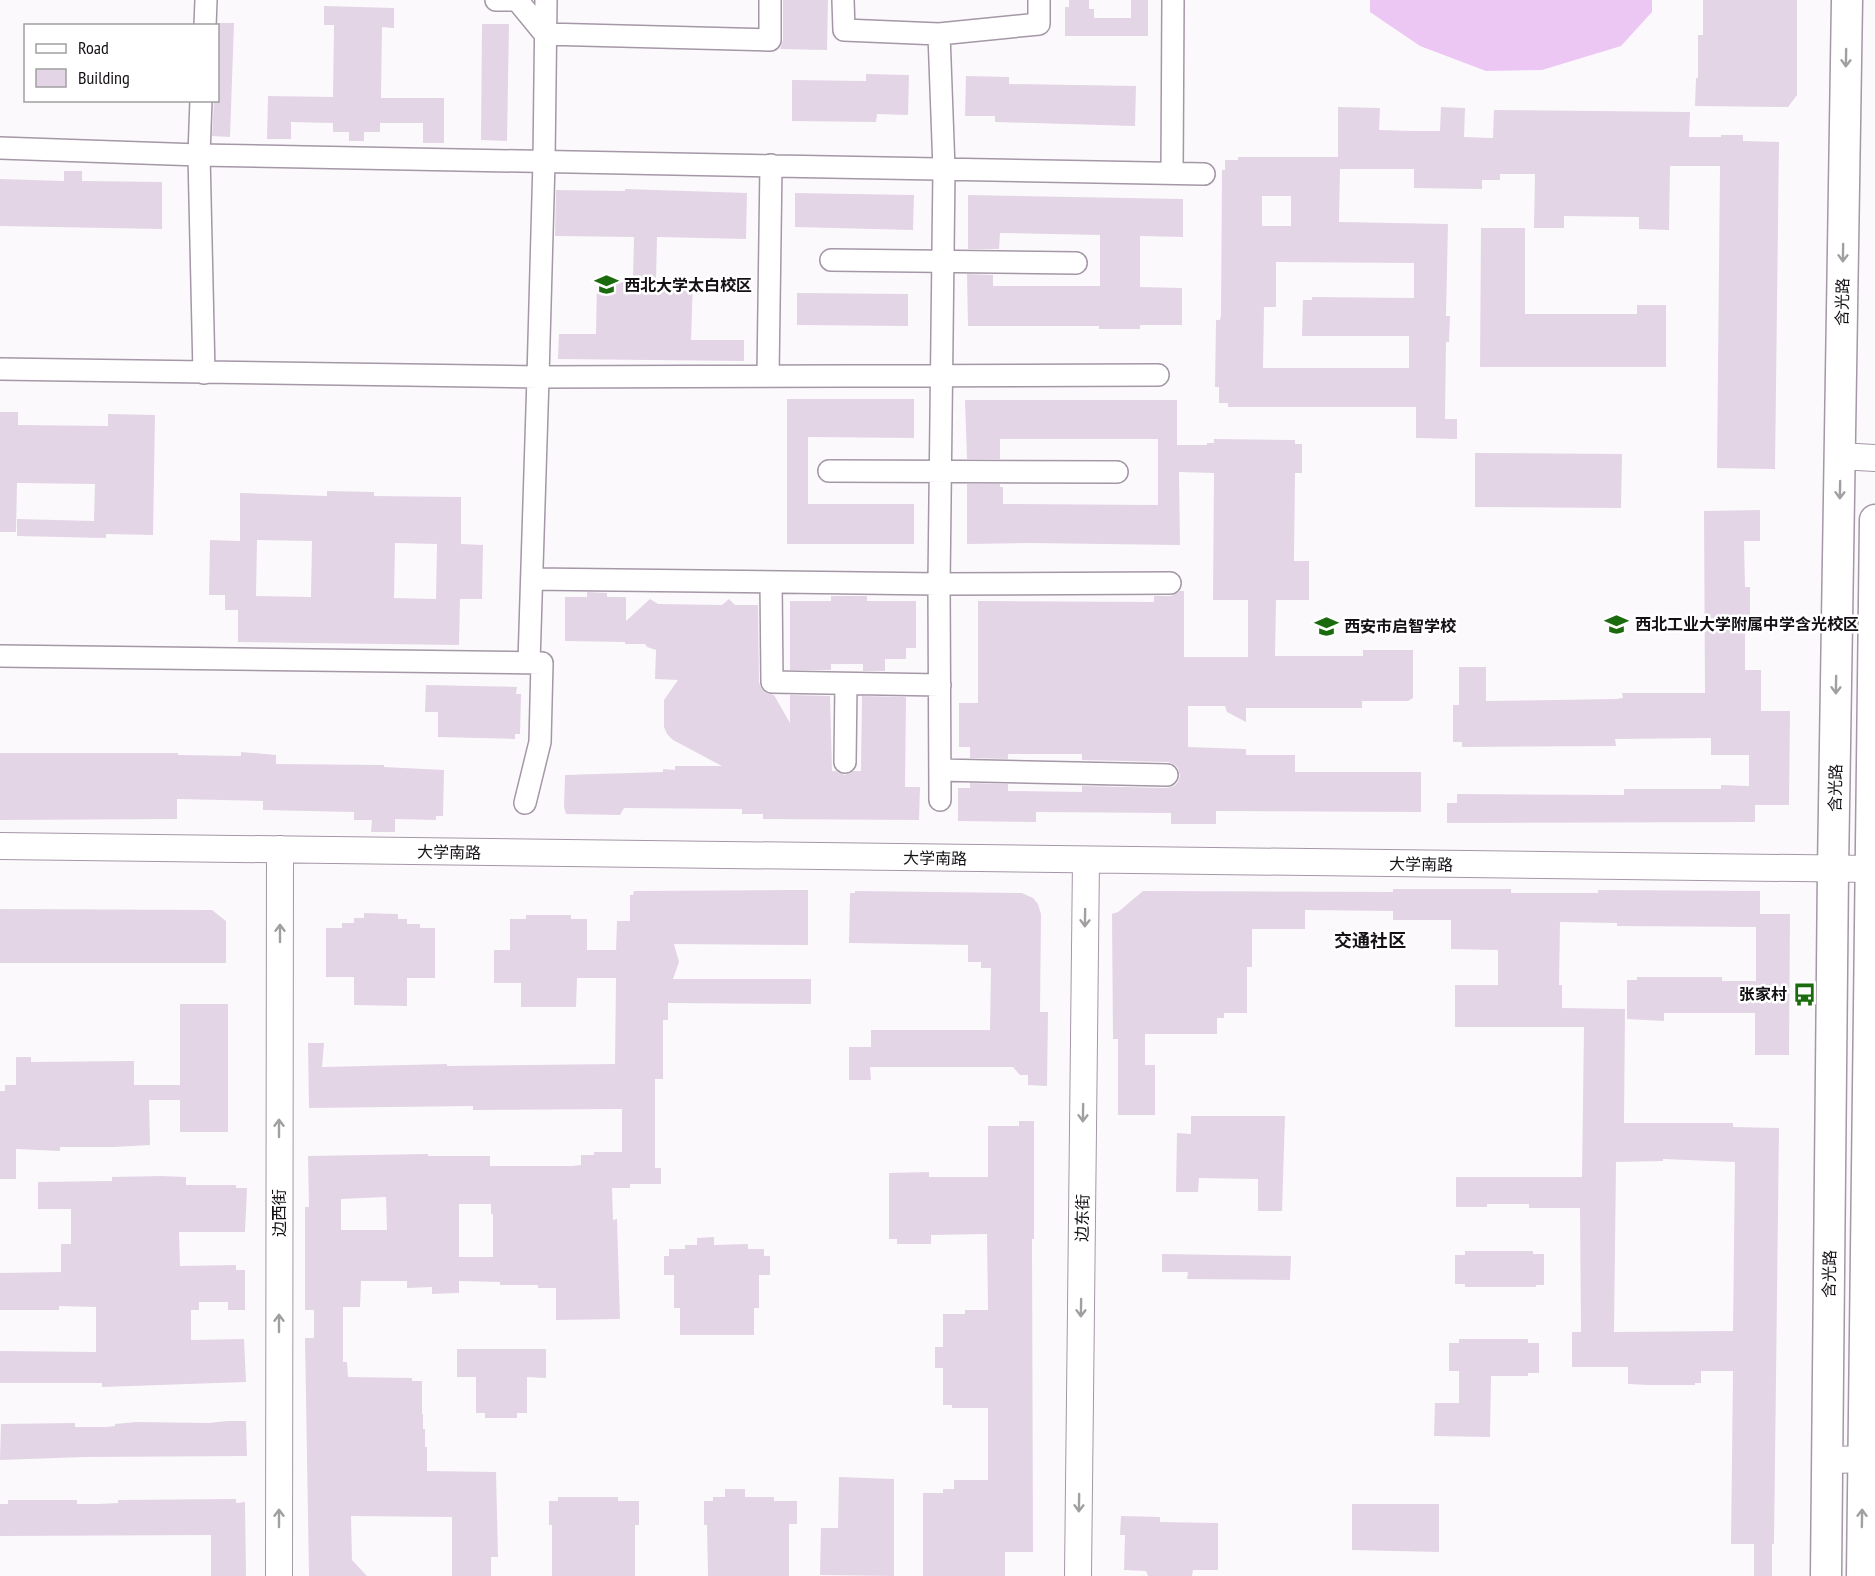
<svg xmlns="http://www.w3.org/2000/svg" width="1875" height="1576" font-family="'PT Sans Narrow','Noto Sans SC',sans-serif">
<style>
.grass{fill:#ecc7f3}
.building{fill:#e3d5e5;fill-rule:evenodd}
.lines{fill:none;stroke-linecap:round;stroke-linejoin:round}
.minor-casing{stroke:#a497a6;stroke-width:24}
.tertiary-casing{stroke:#a497a6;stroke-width:28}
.secondary-casing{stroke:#a497a6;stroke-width:33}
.minor{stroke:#fff;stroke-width:21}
.tertiary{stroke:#fff;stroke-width:26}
.secondary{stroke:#fff;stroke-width:30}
.oneway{stroke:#a19fa1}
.labels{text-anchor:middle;stroke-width:5;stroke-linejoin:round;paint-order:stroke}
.poi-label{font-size:16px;font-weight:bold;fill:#141015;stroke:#fff;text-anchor:start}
.street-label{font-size:16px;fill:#141015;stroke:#fff}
.neighbourhood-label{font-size:18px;font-weight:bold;fill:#141015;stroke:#fff}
</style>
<rect width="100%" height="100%" fill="#fcf9fd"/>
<path class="grass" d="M1370,0H1652V12L1621,46L1542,70L1486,71L1420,46L1370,12Z"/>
<path class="building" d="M783,0H828L827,50L780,49L783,40Z
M1069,0H1089V9H1094V18H1131V0H1148V36H1065V7H1069Z
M1703,0H1797V95L1788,107L1695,106L1696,78H1698V35H1703Z
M324,6L394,8V28L382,27L381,98H444V143H423V123H380V132H364V141H349V132H333V123L291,122V139H267L268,96L333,97L334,25H324Z
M218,23H234L230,137L212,136L214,100H218Z
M482,24H509L507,141L481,140Z
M866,74L909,75L908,115L877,114L876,122L792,121V80L866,81Z
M966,76L1009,77V84L1136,86L1135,126L995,122V116H965Z
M1338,107L1380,108L1379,130L1413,131H1440L1441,107L1465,108L1464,137L1493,138L1494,110L1690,112L1689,137H1721V135H1743V141L1779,142L1775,469L1717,468L1720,166H1670L1669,230L1639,229V217L1564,216V228H1534L1535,174H1500V180H1482V189L1414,188V169H1340L1339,222L1448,224L1446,316H1450L1449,342H1446L1445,419H1457V439L1416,438V407H1228V403H1219V387H1215L1216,320H1220L1221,315L1222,170H1225V160H1238V157H1338ZM1262,196H1291V226H1262ZM1276,262L1414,263V298L1312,297V300H1303L1302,336H1409V368H1263L1264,307H1276Z
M64,171H82V181L162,182V229L0,226V179L64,181Z
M625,189L747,193L746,239L657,237L656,280H693L691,340H744V361L558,359L559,334H596L597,280H633L634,237L555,236L556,190L625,191Z
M795,193L914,195L913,230L795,227Z
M968,195L1183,199V237L1140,236V287L1182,288V325H1140V329H1099V326H968L967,274L993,275V286H1100V235L1000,233L999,249H968Z
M1481,228H1525V314H1637V305H1666V367H1480Z
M797,293L908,294V326L797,325Z
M787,399H914V438L808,437V504H914V544H787Z
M965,400H1177V445H1207V443H1214V439L1295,440V444H1302V473H1295L1294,561H1309V600H1276L1275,656H1363V650H1413V698L1408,701H1362V708H1246V722L1227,712L1225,706H1188V747L1246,749V755H1295V772H1421V812L1216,811V824H1171V813L1036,812V822L958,821V788H970V783L1008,784V791L1082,792V786L1167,788L1174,786L1178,782L1180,776L1178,768L1173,764L1168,762L1082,760V754H1008V759L970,758V747H959V703H978V601L1154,602V596H1171L1180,591H1184V657H1248V600H1213L1214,473L1179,472L1180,545L1030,543L967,544V484H1000V487H1003V504L1158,505V439H1000V459H967Z
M0,412H18V425L108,426V414L155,415L153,535L106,534V538L17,536V519L94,521L95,484L17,483L16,532H0Z
M1475,453L1622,454L1621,508L1475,507Z
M327,491L374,492V496L461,497V544L483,545L482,599H460L459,645L238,642V610H225V595H209L210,540L240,541V493L327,496ZM257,540L312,541L311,597L256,596ZM395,543L437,544L436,599L394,598Z
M1760,510V541H1744L1745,587H1750V625H1745V670H1761V711H1790L1789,805H1755V822L1447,823V803H1457V794L1624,795V789H1721V785L1749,786V755H1711V738L1615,739L1616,746L1462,747V742H1453V705H1459V667H1486V701L1616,699L1623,698L1622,693H1705L1704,511Z
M587,592L607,593V597H626V621L650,599L658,604L722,605L729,599L735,605H758L759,682L761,688L766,693L774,695L790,723V695L830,696L832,771H836L839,773L845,775L853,771H861L862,696L906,697L905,787H920L919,820L763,819V814H742V809L624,808L620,815L566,814L564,807L565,775L663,772V769L675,770V766H722L673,740L667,734L664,727V700L678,680L655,679L656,650L647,647L645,644H625V642L565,641V597H587Z
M831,596H867V601H916V648H906V659H885V671H863V664H831V670H790V601H831Z
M426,685L517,687L516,694H521L520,734H515V739L438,737V712H425Z
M241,752L276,755V764L384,765V767L444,770L443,816H436V820L395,819V832H371L372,820H354V812L263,810V801L177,799V819L0,820V753H178V755L241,756Z
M1393,889H1511V893H1598V890L1760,891V914H1790L1789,1055H1755V1013H1664V1021L1627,1019V980H1637V977H1722V981H1756V927L1617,926V923L1560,922L1559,985H1562V1008L1625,1009L1624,1123H1733V1127L1779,1128L1774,1544H1772V1576H1754V1544H1731L1733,1371H1701V1383H1695V1385H1649L1628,1384V1367H1572V1332H1581L1580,1208H1529V1204H1487V1207H1456V1177H1582L1584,1027H1455V985H1498V950L1451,949V920H1393V911L1305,910V929H1252V967H1247V1013H1224V1018H1217V1034H1145V1065H1155V1115H1118V1039H1113L1112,914L1118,912L1143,891L1393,892ZM1663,1159L1735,1162L1733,1331L1614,1332L1616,1162L1663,1161Z
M784,890H808V945L674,944L679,962L673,979H811V1004L668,1003V1020H663V1079H655V1168H661V1184H630V1188H612L613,1220L617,1219L620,1319L556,1320V1288H538V1285H500V1282L459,1281V1293L432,1294V1287L407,1288V1281H361L360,1307H343V1362H347L348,1377L412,1378V1381H422V1414H423V1429H425V1447H427V1471L496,1472L498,1557H491V1576H452V1517L351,1516L352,1560L367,1576H309L305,1338H314V1310H305V1207H309L308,1156L428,1154V1156H490V1166H572L581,1165V1155H594V1152H622V1109L473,1110V1106L309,1108L308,1043H324L322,1067L447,1064V1066L615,1064L616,978H577L576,1007H521V983H494V950H510V919H526V915H571V919H587V950H616L617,921H630V895H633L634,891ZM386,1197L387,1230H341V1199ZM459,1204H491V1214H493V1257H459Z
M855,891L1022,893L1033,898L1038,904L1041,914L1040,1012H1048L1047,1086L1028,1085V1075H1020L1013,1067H870L871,1080H849V1047H871V1030H990L991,968H981V962H968V945L849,943L850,893H855Z
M0,909L212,910L226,921V963H0Z
M364,913L398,914V919H407V924H420V928H435V978H407V1006L354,1005V977H326V928H342V923H354V918H364Z
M180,1004H228V1132H180V1100H149L150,1145L114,1147H60V1151L16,1149V1179H0V1091H5V1085H16V1057H31V1062L134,1061V1085H180Z
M1191,1116H1285L1282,1211H1258V1179L1199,1178L1198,1192H1176L1177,1133L1191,1134Z
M1019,1121H1034V1239H1032L1033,1552H1005V1576H923V1493H943V1489H954V1480H988V1408H952V1405H943V1368H935V1347H943V1314H965V1310H988L987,1234L931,1235V1244H897V1239H889V1173L929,1172V1177H988V1126H1019Z
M160,1176L186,1177V1185H236V1188H247L245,1232H179L180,1266L236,1265V1270H245V1310H228V1302H199V1310H191V1340L244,1339L246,1382L102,1387V1383H0V1351L96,1352V1307L59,1306V1310H0V1273L61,1272V1244H71V1209H38V1182L112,1181V1177Z
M714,1237V1245L748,1244V1249H764V1256H770V1275H759V1308H754V1335H680V1308H674V1275H664V1256H669V1249H685V1245H697V1238Z
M1465,1251H1533V1254H1544V1285H1536V1287H1465V1284H1455V1255H1465Z
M1162,1254L1291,1256L1290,1280L1187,1279L1188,1272H1162Z
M1459,1339H1528V1343H1539V1373H1528V1376H1491L1490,1437L1434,1436L1435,1403H1459V1371H1449V1343H1459Z
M457,1349H546V1378L527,1377V1413H517V1418H485V1413H476V1377H457Z
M227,1421H246L247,1456L84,1457L0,1460L1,1424L75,1423V1427H106L115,1426V1424L136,1422L209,1423Z
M839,1477L894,1479V1576L820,1575L821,1528H838Z
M725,1489H745V1497H774V1501H797V1524H789V1576H708L707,1525H704V1501H713V1497H725Z
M558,1497H618V1501H639V1525H635V1576H552V1525H549V1501H558Z
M236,1499V1503L245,1502L246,1576H211V1535L0,1536V1504H8V1500H77V1504H98L118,1503V1500Z
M1352,1504H1439V1552L1352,1550Z
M1121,1516L1160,1517V1522L1218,1523V1570H1193L1192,1576H1148L1146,1571L1124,1570L1125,1535H1120Z"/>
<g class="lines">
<defs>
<path id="minor" d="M496,0H517L545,34L770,40V0
M205,26L206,0
M939,34L1039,24V0
M201,100L199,155L204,373
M0,148L199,155L1204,174
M1172,173L1173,0
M831,260L1076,263
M0,369L538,377L544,161L546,0
M768,376L771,165
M829,471L1117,472
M532,579L939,584L944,169L939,34L844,30L843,0
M771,582L772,682L940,685
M0,656L542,663L540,742L525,803
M529,662L538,377L1158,375
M845,762L846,684
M940,770L1167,775
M940,800L939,584L1170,583"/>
<path id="tertiary" d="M1840,456L1875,458
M0,846L1871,869
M1827,1460L1875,1459
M279,1576L280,849
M1078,1576L1086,860"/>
<path id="secondary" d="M1826,1576L1833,869L1847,0
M1862,1576L1875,520"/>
</defs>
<use href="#minor" class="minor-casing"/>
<use href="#tertiary" class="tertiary-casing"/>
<use href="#secondary" class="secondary-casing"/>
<use href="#minor" class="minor"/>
<use href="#tertiary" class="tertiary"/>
<use href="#secondary" class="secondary"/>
</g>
<defs><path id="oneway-shaft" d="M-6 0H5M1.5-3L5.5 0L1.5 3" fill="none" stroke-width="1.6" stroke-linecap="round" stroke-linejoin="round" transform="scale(1.5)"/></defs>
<g class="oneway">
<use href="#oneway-shaft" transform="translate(1846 58) rotate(91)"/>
<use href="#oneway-shaft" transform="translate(1843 253) rotate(91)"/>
<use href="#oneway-shaft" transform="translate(1840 490) rotate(91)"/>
<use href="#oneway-shaft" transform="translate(1836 685) rotate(91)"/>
<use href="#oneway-shaft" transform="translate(1085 918) rotate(91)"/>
<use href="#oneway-shaft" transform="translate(280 933) rotate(-90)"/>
<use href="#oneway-shaft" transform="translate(1083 1113) rotate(91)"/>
<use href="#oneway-shaft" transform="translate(279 1128) rotate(-90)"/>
<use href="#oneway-shaft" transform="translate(1081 1308) rotate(91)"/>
<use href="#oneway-shaft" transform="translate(279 1323) rotate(-90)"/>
<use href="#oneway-shaft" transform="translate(1079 1503) rotate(91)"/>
<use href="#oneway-shaft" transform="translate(279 1518) rotate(-90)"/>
<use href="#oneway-shaft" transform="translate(1862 1518) rotate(-89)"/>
</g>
<defs>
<symbol id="university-bare" viewBox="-9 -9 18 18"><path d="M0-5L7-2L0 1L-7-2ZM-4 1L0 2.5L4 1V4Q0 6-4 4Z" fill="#1b6b0e" stroke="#fff" stroke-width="2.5" paint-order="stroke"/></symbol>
<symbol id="school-bare" viewBox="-9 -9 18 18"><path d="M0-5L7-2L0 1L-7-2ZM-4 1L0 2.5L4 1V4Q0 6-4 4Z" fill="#1b6b0e" stroke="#fff" stroke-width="2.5" paint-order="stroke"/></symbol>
<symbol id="bus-bare" viewBox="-9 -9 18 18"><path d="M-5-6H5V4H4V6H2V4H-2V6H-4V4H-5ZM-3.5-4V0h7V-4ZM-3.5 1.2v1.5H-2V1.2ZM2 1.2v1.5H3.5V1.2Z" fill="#1b6b0e" stroke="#fff" stroke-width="2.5" paint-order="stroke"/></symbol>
</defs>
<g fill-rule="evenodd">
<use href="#university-bare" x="590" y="268" width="33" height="33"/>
<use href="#school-bare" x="1600" y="608" width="33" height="33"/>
<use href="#school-bare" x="1310" y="610" width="33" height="33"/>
<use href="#bus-bare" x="1788" y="978" width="33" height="33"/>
</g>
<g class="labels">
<g class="poi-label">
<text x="624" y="291">西北大学太白校区</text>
<text x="1635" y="630">西北工业大学附属中学含光校区</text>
<text x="1344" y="632">西安市启智学校</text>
<text x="1787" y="1000" text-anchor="end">张家村</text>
</g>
<g class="street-label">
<text transform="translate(1842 302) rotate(-89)" y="6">含光路</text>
<text transform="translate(1835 788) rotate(-89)" y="6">含光路</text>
<text transform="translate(449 852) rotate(1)" y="6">大学南路</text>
<text transform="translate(935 858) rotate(1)" y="6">大学南路</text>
<text transform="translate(1421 864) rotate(1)" y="6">大学南路</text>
<text transform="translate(279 1213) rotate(-90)" y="6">边西街</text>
<text transform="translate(1082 1218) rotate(-89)" y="6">边东街</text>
<text transform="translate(1829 1274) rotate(-89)" y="6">含光路</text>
</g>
<g class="neighbourhood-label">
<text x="1370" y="947">交通社区</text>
</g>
</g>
<rect x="24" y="24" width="195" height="78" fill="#ffffff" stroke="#a19fa1" stroke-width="1.5"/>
<rect x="36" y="44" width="30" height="9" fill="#ffffff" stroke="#a19fa1" stroke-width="1.5"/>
<text x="78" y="54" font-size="18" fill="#141015">Road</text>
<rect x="36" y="69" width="30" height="18" fill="#e3d5e5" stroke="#a19fa1" stroke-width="1.5"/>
<text x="78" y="84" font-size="18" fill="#141015">Building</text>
</svg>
